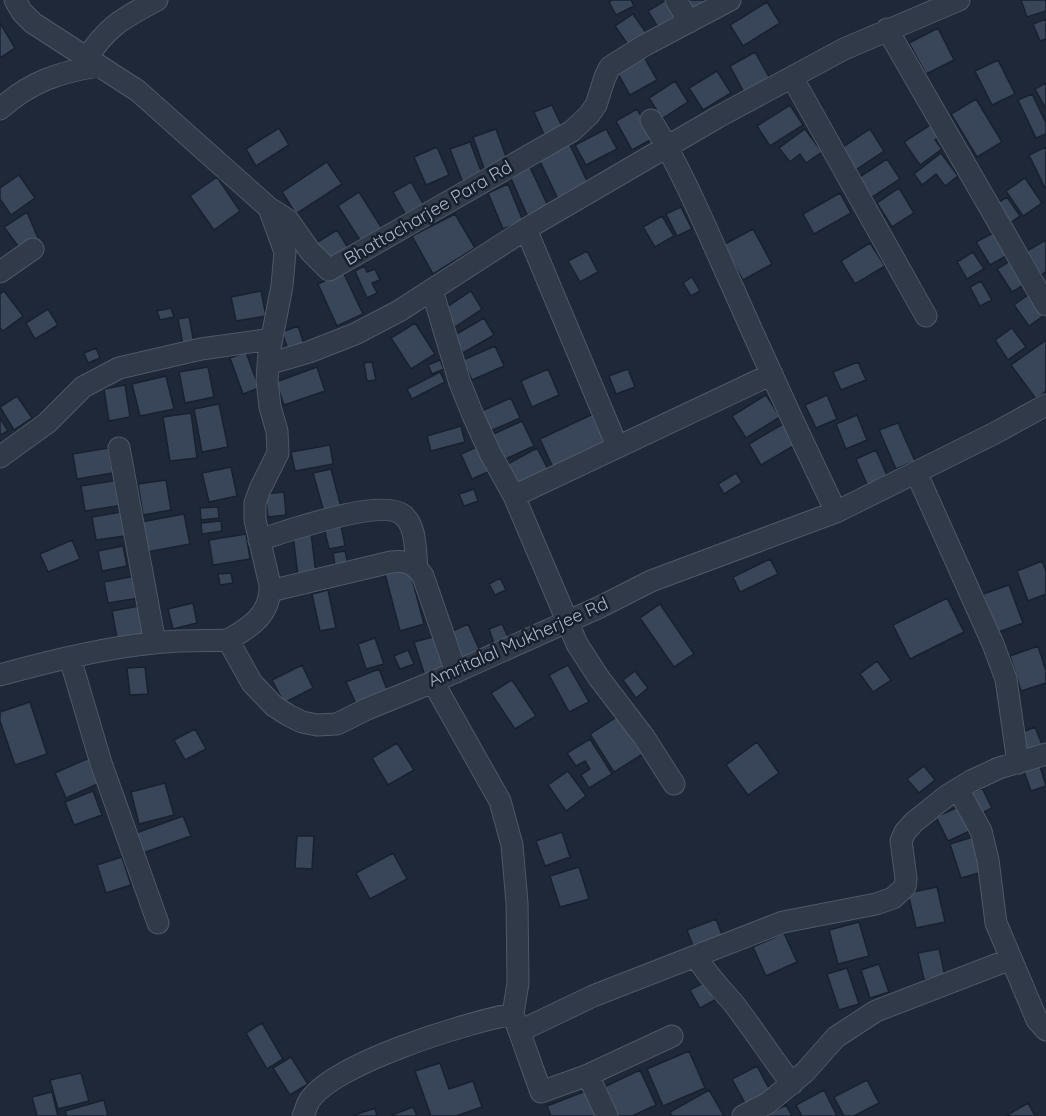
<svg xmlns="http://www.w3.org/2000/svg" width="1046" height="1116" font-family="Quicksand,sans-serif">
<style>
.building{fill:#394659;stroke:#19212f;stroke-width:1.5}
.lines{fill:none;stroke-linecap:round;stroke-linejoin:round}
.minor-casing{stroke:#4f5867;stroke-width:23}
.minor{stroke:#313a48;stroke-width:21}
.labels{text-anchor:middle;stroke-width:5;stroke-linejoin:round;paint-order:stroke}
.street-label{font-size:18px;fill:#abb5c6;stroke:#171f2d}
</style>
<rect width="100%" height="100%" fill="#1e2838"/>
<path class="building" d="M612,0H631L634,6L616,15L609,2Z
M666,0L680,16L659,29L648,11Z
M683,0H713L692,14Z
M1021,0H1046V11L1027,17Z
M767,2L780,23L743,46L730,25Z
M633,14L647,34L629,46L615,26Z
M1046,19V39L1040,41L1033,24Z
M0,23L15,48L0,58Z
M938,28L954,60L926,74L909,43Z
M755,52L773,84L747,98L730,66Z
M644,57L657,80L630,95L617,72Z
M998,60L1015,94L992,105L975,71Z
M717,71L731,93L703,110L689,88Z
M675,81L688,102L662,119L649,98Z
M1046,83V109L1035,89Z
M1032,94L1046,123V134L1036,138L1018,100Z
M976,99L1002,142L977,157L951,114Z
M552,105L564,131L546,139L534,112Z
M790,105L803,125L770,146L757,126Z
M637,109L654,138L632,150L616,121Z
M936,121L944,133L935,140L942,149L920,165L904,142Z
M279,128L289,145L256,166L246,149Z
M496,129L508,162L485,171L473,137Z
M606,129L617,149L586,165L575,145Z
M805,129L822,152L806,163L800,154L790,162L779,148Z
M870,129L884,151L854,171L840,149Z
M568,141L589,185L558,199L537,155Z
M470,142L483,176L463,183L450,149Z
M437,147L449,175L426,185L414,157Z
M1046,147V188H1045L1029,155Z
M941,153L958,176L945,186L936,174L922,185L914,174Z
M887,159L900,179L871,198L858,178Z
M327,162L342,184L296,214L282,192Z
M529,165L549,208L528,217L509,174Z
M19,175L35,198L11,215L0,199V188Z
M217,177L240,211L214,230L190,196Z
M1025,178L1042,203L1023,216L1006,191Z
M411,182L425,207L407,217L393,192Z
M508,184L523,221L503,229L488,193Z
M899,188L914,213L892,227L877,203Z
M359,192L383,230L362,243L338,206Z
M840,193L851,213L814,234L803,214Z
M1007,197L1020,216L1007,225L994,205Z
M681,207L692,229L677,236L666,214Z
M27,212L38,238L23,253L4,227Z
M455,214L475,248L433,274L412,236Z
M662,216L674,236L655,247L643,227Z
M753,229L772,264L743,280L723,245Z
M337,230L350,251L329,264L316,243Z
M993,233L1006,256L990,265L976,242Z
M1046,240V272L1041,275L1027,251Z
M870,243L885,266L855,284L841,261Z
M587,251L598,272L580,282L568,261Z
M973,252L984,269L967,279L957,262Z
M1010,261L1025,284L1012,292L997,269Z
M364,266L367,272L375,269L380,280L372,283L377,293L367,298L355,271Z
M343,272L363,314L337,326L318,284Z
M692,277L700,291L691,296L683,283Z
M981,281L992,300L980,306L970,287Z
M4,291L23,316L3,331L0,328V294Z
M261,291L266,316L236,321L231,297Z
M471,291L482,309L455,327L444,309Z
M1028,295L1043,316L1029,326L1014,305Z
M171,308L174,317L160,320L157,311Z
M48,309L58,325L35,339L26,323Z
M189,317L194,342L183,345L178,319Z
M484,318L494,335L463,353L453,336Z
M415,323L435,354L411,369L391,338Z
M298,326L304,344L288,350L282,332Z
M1012,328L1026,347L1008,360L995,340Z
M1046,340V391L1036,399L1011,365Z
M495,346L504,366L472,380L463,360Z
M96,348L100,358L88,363L84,353Z
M246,352L259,388L243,394L230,358Z
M440,360L444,369L432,374L428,365Z
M372,362L376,380L367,381L364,363Z
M858,362L866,380L841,390L833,372Z
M208,367L214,397L185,403L179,372Z
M317,367L325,391L284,405L276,382Z
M548,369L559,395L532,407L521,381Z
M628,369L635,387L616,394L609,376Z
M440,372L445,382L412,399L407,389Z
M166,376L174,409L140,416L132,384Z
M125,385L130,417L109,421L104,389Z
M766,395L780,417L746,438L732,416Z
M827,395L837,419L816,428L805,405Z
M17,396L32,418L14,430L0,407Z
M511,398L520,418L486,433L477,413Z
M219,404L228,447L202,452L194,409Z
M191,413L197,458L170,461L163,417Z
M595,413L611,446L555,472L540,439Z
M857,415L867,440L846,449L836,424Z
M0,418L8,431L0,435Z
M522,421L534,446L499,462L487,437Z
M898,423L915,461L896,469L879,430Z
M783,424L795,445L761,465L749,444Z
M461,426L465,442L431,451L427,436Z
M330,445L333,464L295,471L291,452Z
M479,446L490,471L472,479L461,454Z
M108,448L113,473L77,479L73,454Z
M537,448L551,475L519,492L504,466Z
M876,450L889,480L869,489L856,459Z
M231,467L237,496L209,502L202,473Z
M331,469L341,507L324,512L313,473Z
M736,473L742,482L724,494L718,484Z
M119,480L123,505L85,511L81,486Z
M166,480L171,510L143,515L138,484Z
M474,489L478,501L464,506L459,494Z
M284,492L286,515L268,517L265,494Z
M218,507L219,518L201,520L200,508Z
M121,512L125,536L96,540L92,517Z
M184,514L190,544L147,552L141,522Z
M221,521L222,531L202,534L201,523Z
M341,525L345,546L329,549L324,528Z
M311,533L316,574L298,576L293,535Z
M246,534L250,559L213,565L209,540Z
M72,540L80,559L48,572L40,554Z
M123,546L127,566L102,571L98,551Z
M345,551L349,569L336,571L333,553Z
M770,559L778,574L740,592L733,577Z
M1042,561L1046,571V594L1028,601L1017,571Z
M409,567L424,624L400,631L385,574Z
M231,573L233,583L220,585L218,574Z
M135,576L139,598L108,603L104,582Z
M500,578L506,590L495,595L489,584Z
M1009,585L1023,623L996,633L983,594Z
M328,590L336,628L320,631L312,594Z
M947,598L964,632L910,659L893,625Z
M193,603L197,623L173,629L168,609Z
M660,604L694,654L674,667L640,618Z
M139,606L145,638L118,643L112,611Z
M468,624L480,651L461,660L448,633Z
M502,624L508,637L494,643L489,629Z
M437,636L445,669L425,676L414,642Z
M375,638L384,664L366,669L358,644Z
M1038,646L1046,671V683L1021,691L1010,656Z
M408,650L414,664L400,669L394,656Z
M877,661L891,680L873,692L860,674Z
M302,665L313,688L284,703L272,680Z
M568,665L589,702L569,712L549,675Z
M145,667L148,694L130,695L127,668Z
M379,669L388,692L357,706L346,682Z
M635,671L648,688L636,698L623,680Z
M512,680L536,716L515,729L491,693Z
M30,702L47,754L15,765L0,721V712Z
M618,716L643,754L614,772L590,734Z
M1035,727L1043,747L1028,753L1020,733Z
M195,729L206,749L185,760L174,740Z
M590,739L612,774L589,788L581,775L590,769L585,761L576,766L567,753Z
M757,742L779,773L748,795L726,765Z
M397,743L414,770L388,785L372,758Z
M89,758L100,783L66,798L55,773Z
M1039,763L1046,786L1031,791L1023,769Z
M924,766L935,780L919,793L907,779Z
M568,771L586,796L566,811L548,785Z
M165,783L174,815L139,824L131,792Z
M982,788L992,808L976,816L966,795Z
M93,791L102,815L74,825L65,802Z
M958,807L970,831L948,841L936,817Z
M183,816L191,836L143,853L136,833Z
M562,832L570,857L545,866L536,841Z
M297,836H314L312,869L295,868Z
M976,836L986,871L961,878L950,844Z
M393,853L407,879L370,899L356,873Z
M122,857L131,885L106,893L97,865Z
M579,867L589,899L560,907L550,876Z
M937,887L945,922L916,928L908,893Z
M716,919L724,940L695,951L687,930Z
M859,922L869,956L838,964L829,930Z
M784,933L797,962L766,976L753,947Z
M939,949L945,976L924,980L918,953Z
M879,964L889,992L870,998L861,970Z
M847,968L859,1004L839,1010L827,974Z
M705,982L715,1000L700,1008L690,990Z
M262,1023L283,1059L267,1069L246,1033Z
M689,1051L705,1088L663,1106L647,1069Z
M291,1057L308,1084L290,1095L273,1068Z
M440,1063L449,1089L473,1081L482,1107L456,1116H431L415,1071Z
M757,1066L772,1094L747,1107L732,1079Z
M640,1070L656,1105L632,1116H615L602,1088Z
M81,1073L89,1101L58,1109L50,1080Z
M867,1080L879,1103L854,1116H844L834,1097Z
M588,1090L598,1116H551L547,1106Z
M709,1090L724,1116H672L670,1112Z
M824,1090L837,1116H802L796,1105Z
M52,1092L58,1116H37L32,1097Z
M104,1100L108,1116H67L65,1111Z
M1028,1103L1035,1116H1006Z
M786,1105L792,1116H765Z
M413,1107L417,1116H393L392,1115Z
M375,1108L377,1116H352Z"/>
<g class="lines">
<defs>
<path id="minor" d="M15,0L22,12L33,23L138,91L269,208L288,220L310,251L329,270L572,131L589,115L596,105L605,77L610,67L645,45L730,0
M676,0L689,22
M887,29L1046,305
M87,58C108,25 124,18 157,0
M792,77L926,316
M0,109C30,82 59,72 99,66
M651,120C684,173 707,231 733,288C766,363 800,437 836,512
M526,229L617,446
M0,272L33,249
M432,290L460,383L472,413L490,453L514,496L577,644L599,678L644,737L674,784
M268,364L309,352L355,334L399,311L526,229L718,117L844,49L959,0
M119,448L155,643
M0,457L47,423L83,387L119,368L201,349L272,339
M916,472L993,644L1006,679L1018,763
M514,496L772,374
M259,540C285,532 382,497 403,515C417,527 415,551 417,568
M270,591L391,562C406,560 414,563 423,576L456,672
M228,640C251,627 271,614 270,585L255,520V503L260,489L278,453L277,431L270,407L267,380L269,353L282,286L285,252L269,208
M70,658L101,763L158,923
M0,675C50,661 102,648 154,643C179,640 204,641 228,640L252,683L274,706L288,715L302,722L317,725L337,724L367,709L433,682L600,607L651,581L836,512L995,433L1046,405
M433,682L500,801L512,845L517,903L518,983L513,1014
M958,789L981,831L988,860L996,923L1037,1020L1046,1030
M696,956C708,977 719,986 734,1004C754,1030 772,1058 792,1084
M520,1031L593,996L783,922L876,904L893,898L905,887L906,878L901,841L905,832L914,822L948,795L971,781L999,768L1046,754
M588,1075L607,1116
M303,1116C305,1112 306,1107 308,1103C329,1064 469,1022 513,1014L541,1092L588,1075L672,1036
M743,1116L768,1103L805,1072L836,1037L876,1011L1011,959"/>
</defs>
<use href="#minor" class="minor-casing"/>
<use href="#minor" class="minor"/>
</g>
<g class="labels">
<g class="street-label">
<text transform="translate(428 213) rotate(-30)" y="6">Bhattacharjee Para Rd</text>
<text transform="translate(518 642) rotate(-24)" y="6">Amritalal Mukherjee Rd</text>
</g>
</g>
</svg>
